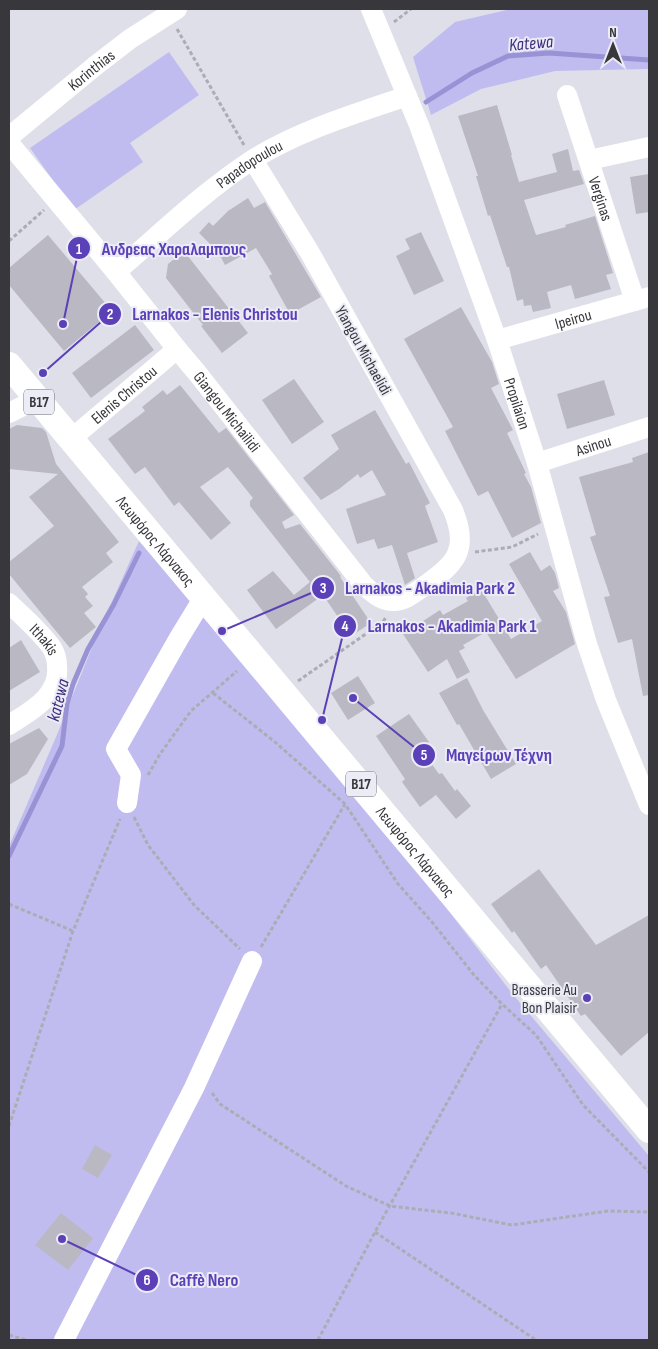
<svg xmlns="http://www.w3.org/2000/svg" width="658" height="1349" font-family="'Sofia Sans Condensed',sans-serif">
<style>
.green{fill:#c0bcf0}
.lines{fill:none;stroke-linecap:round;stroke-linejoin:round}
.stream{stroke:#9993d5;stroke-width:5}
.building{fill:#b9b8c3}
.path{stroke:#acacb5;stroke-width:3;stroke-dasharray:4 2.5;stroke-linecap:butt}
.minor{stroke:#fff;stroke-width:20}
.major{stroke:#fff;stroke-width:26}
.poi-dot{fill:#5b40b8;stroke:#ececf7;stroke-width:2}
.labels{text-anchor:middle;stroke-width:4;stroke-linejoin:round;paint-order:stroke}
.shield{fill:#ececf7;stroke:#6e6e74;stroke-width:1}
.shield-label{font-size:15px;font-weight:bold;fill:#38383c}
.street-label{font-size:16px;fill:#38383c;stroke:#ececf7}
.poi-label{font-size:16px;fill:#38383c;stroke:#ececf7;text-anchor:end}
.water-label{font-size:18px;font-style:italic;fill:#3d2d7b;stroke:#ececf7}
.leader{fill:none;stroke:#5b40b8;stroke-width:2}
.callout-dot{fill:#5b40b8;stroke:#ececf7;stroke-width:2}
.mark-label{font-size:15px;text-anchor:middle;font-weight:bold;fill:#fff}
.callout-label{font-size:18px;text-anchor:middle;font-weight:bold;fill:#5b40b8;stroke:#ececf7;stroke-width:4;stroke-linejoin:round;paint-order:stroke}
</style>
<rect width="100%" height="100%" fill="#dfdfea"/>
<path class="green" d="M511,9H649V69L555,71L481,89L431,115L413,57L455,22Z
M169,52L199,95L130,143L143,162L74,210L30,148Z
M139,541L273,696L395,841L511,992L649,1156V1340H9V846L56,737L97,635Z"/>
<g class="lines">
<path class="stream" d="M426,102L472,73L508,56L549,53L649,60
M9,856L62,746L67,704L73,684L88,649L114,604L139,553"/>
</g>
<path class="building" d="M497,105L512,155H511L519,182L557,172L552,154L568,149L573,171L579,170L584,184L524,200L536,235L566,227L565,225L595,216L613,273L606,275L611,289L575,299L571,285L547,292L551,308L533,312L531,305L524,306L523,299L517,301L509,267H507L490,215L488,216L476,176H478L458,116Z
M649,174V212L636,214L630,177Z
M248,198L254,208L265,202L321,297L290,314L269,276L272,274L256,248L225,265L218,252L199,233L209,222L213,226L228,211Z
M421,232L444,281L414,295L396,256L410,249L405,239Z
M48,235L112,311L64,351L9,285V268Z
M184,251L248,333L222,353L201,326L203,325L166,278L168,264Z
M461,307L492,362L499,384L491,388L513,430L507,433L526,473L524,474L531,487L541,523L512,538L488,491L478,496L445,431L453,427L404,339Z
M135,325L154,350L91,398L72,373Z
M294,379L324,422L292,444L262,400Z
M604,380L615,415L567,429L557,394Z
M180,385L219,433L226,428L294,515L282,522L285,529L300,524L341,576L340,577L371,623L351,636L323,595L276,629L247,590L273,571L294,595L310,582L250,506V501L253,498L228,467L200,487L231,523L211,540L179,502L174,506L145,467L135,474L108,439L145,411L142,407L163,390L167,395Z
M375,410L406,464L409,462L430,503L425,506L438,542L407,553L415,578L405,585L392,545L378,549L374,539L357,544L346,509L386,495L372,470L360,478L358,474L339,489L321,500L303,478L339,449L331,435Z
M17,425L42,428L46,432L56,464L119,542L106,553L113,562L82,587L88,594L85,597L93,606L84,613L96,627L70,648L9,574V562L54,526L29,497L58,474L9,469V429Z
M649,452V695L643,696L632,639L618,643L604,597L610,596L590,537L596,535L579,477L633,462L632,458Z
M530,552L541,571L550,565L555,573L559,588L553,591L566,612L575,644L516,679L486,632L463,645L465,648L459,651L470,672L457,679L447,659L428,672L403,634L440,610L443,615L468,601L466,598L481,589L511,639L542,621L509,564Z
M21,640L40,672L9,691V648Z
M358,676L375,703L348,720L331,693Z
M467,678L483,710L516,764L491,779L459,724L457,725L439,693Z
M409,714L429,742L420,748L439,774L442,773L455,791L457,789L471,806L456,819L436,795L420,807L402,782L405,779L376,736Z
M39,728L48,739L27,774L9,785V744Z
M539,869L596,945L649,915V1032L621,1056L585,1014L581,1016L546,965L541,969L514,931L512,933L491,904Z
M95,1145L112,1155L98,1178L82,1169Z
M61,1213L93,1238L68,1270L35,1245Z"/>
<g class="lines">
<path class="path" d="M394,22L411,9
M177,29L244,145
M9,241L44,210
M475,552L512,547L538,534
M298,681L383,622L386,617
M213,693L275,742L345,804L398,884L432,922L474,975L502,1004L536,1035L583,1105L649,1172
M148,775L160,754L191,711L237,671
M134,817L148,845L194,905L240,949
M9,904L73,931
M261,947L345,804
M212,1093L220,1104L346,1186L390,1206L451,1213L512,1225L608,1211L649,1212
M9,1126L73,931L120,819
M375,1232L536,1340
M9,1335L26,1340
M318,1340L375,1232L502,1004"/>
<g class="minor">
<path id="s1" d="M371,9L419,125L497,340L537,463L587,644L606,700L649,805"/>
<path id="s2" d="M567,95L635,301"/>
<path id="s3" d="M9,137L95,66L130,39L177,9"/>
<path id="s4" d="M9,143L116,272L177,349L198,374L363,584C371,592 381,601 392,601C404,602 414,593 423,587C455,564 470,551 453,510L310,253L253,160"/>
<path d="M589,160L649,147"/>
<path id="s5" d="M116,272C160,234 203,192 252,160C300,130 355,114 407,96"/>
<path id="s6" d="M497,340L649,297"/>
<path d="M9,413L37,399"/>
<path id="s7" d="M71,439L177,349"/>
<path id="s8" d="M537,463L649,427"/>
<path id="s9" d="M9,603C23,617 40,631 52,648C55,653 57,659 57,666C60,696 31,711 9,725"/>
<path d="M127,803L131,775L116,749L179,638L204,597"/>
<path d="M64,1340L194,1088L252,961"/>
</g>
<path class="major" id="s10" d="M9,365L649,1130"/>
</g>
<circle class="poi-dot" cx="587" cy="998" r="5"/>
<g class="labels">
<g class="shield">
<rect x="24" y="389.5" width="30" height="25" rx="4"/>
<rect x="346" y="771.5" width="30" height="25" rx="4"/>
</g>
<g class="shield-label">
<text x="39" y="407">B17</text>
<text x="361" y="789">B17</text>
</g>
<g class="street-label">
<text dy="6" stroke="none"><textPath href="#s3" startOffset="106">Korinthias</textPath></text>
<text dy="6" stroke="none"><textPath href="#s5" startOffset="172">Papadopoulou</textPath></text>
<text dy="6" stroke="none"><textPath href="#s2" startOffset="109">Verginas</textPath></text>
<text dy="6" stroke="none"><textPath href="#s6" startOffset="79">Ipeirou</textPath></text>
<text transform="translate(364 350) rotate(61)" y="6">Yiangou Michaelidi</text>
<text dy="6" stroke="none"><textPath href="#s7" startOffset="69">Elenis Christou</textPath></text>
<text dy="6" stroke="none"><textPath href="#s1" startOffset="421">Propilaion</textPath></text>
<text dy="6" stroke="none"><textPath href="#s4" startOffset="346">Giangou Michailidi</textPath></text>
<text dy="6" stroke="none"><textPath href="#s8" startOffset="59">Asinou</textPath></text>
<text dy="6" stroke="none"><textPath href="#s10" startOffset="229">Λεωφόρος Λάρνακος</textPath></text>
<text dy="6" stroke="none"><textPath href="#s9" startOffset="51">Ithakis</textPath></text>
<text dy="6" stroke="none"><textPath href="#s10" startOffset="634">Λεωφόρος Λάρνακος</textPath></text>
</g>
<g class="poi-label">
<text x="577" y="995">Brasserie Au<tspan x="577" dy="18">Bon Plaisir</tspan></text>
</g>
<g class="water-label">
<text transform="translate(531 43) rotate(-5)" y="6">Katewa</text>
<text transform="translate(58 700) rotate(-76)" y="6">katewa</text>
</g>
</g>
<path class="leader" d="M63 324L79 248M43 373L110 314M222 631L323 588M322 720L345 626M353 698L424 755M62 1239L147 1280"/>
<g class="callout-dot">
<circle cx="63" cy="324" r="5"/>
<circle cx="43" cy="373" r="5"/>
<circle cx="222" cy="631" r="5"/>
<circle cx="322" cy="720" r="5"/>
<circle cx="353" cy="698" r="5"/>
<circle cx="62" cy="1239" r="5"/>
<circle cx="79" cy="248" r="12"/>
<circle cx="110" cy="314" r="12"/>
<circle cx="323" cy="588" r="12"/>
<circle cx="345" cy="626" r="12"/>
<circle cx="424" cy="755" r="12"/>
<circle cx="147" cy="1280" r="12"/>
</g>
<g class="mark-label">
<text x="79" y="254">1</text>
<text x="110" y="319">2</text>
<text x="323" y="593">3</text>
<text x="345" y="631">4</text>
<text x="424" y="760">5</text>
<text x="147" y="1285">6</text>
</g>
<g class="callout-label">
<text x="174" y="255">Ανδρεας Χαραλαμπους</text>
<text x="215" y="320">Larnakos - Elenis Christou</text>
<text x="430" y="594">Larnakos - Akadimia Park 2</text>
<text x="452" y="632">Larnakos - Akadimia Park 1</text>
<text x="499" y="761">Μαγείρων Τέχνη</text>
<text x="204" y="1286">Caffè Nero</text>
</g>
<rect width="658" height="1349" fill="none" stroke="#38383c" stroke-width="20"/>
<g transform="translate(613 45)" stroke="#ececf7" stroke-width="4" paint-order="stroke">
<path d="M0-4L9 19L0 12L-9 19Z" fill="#38383c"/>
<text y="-8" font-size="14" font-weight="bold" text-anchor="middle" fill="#38383c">N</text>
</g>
</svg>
